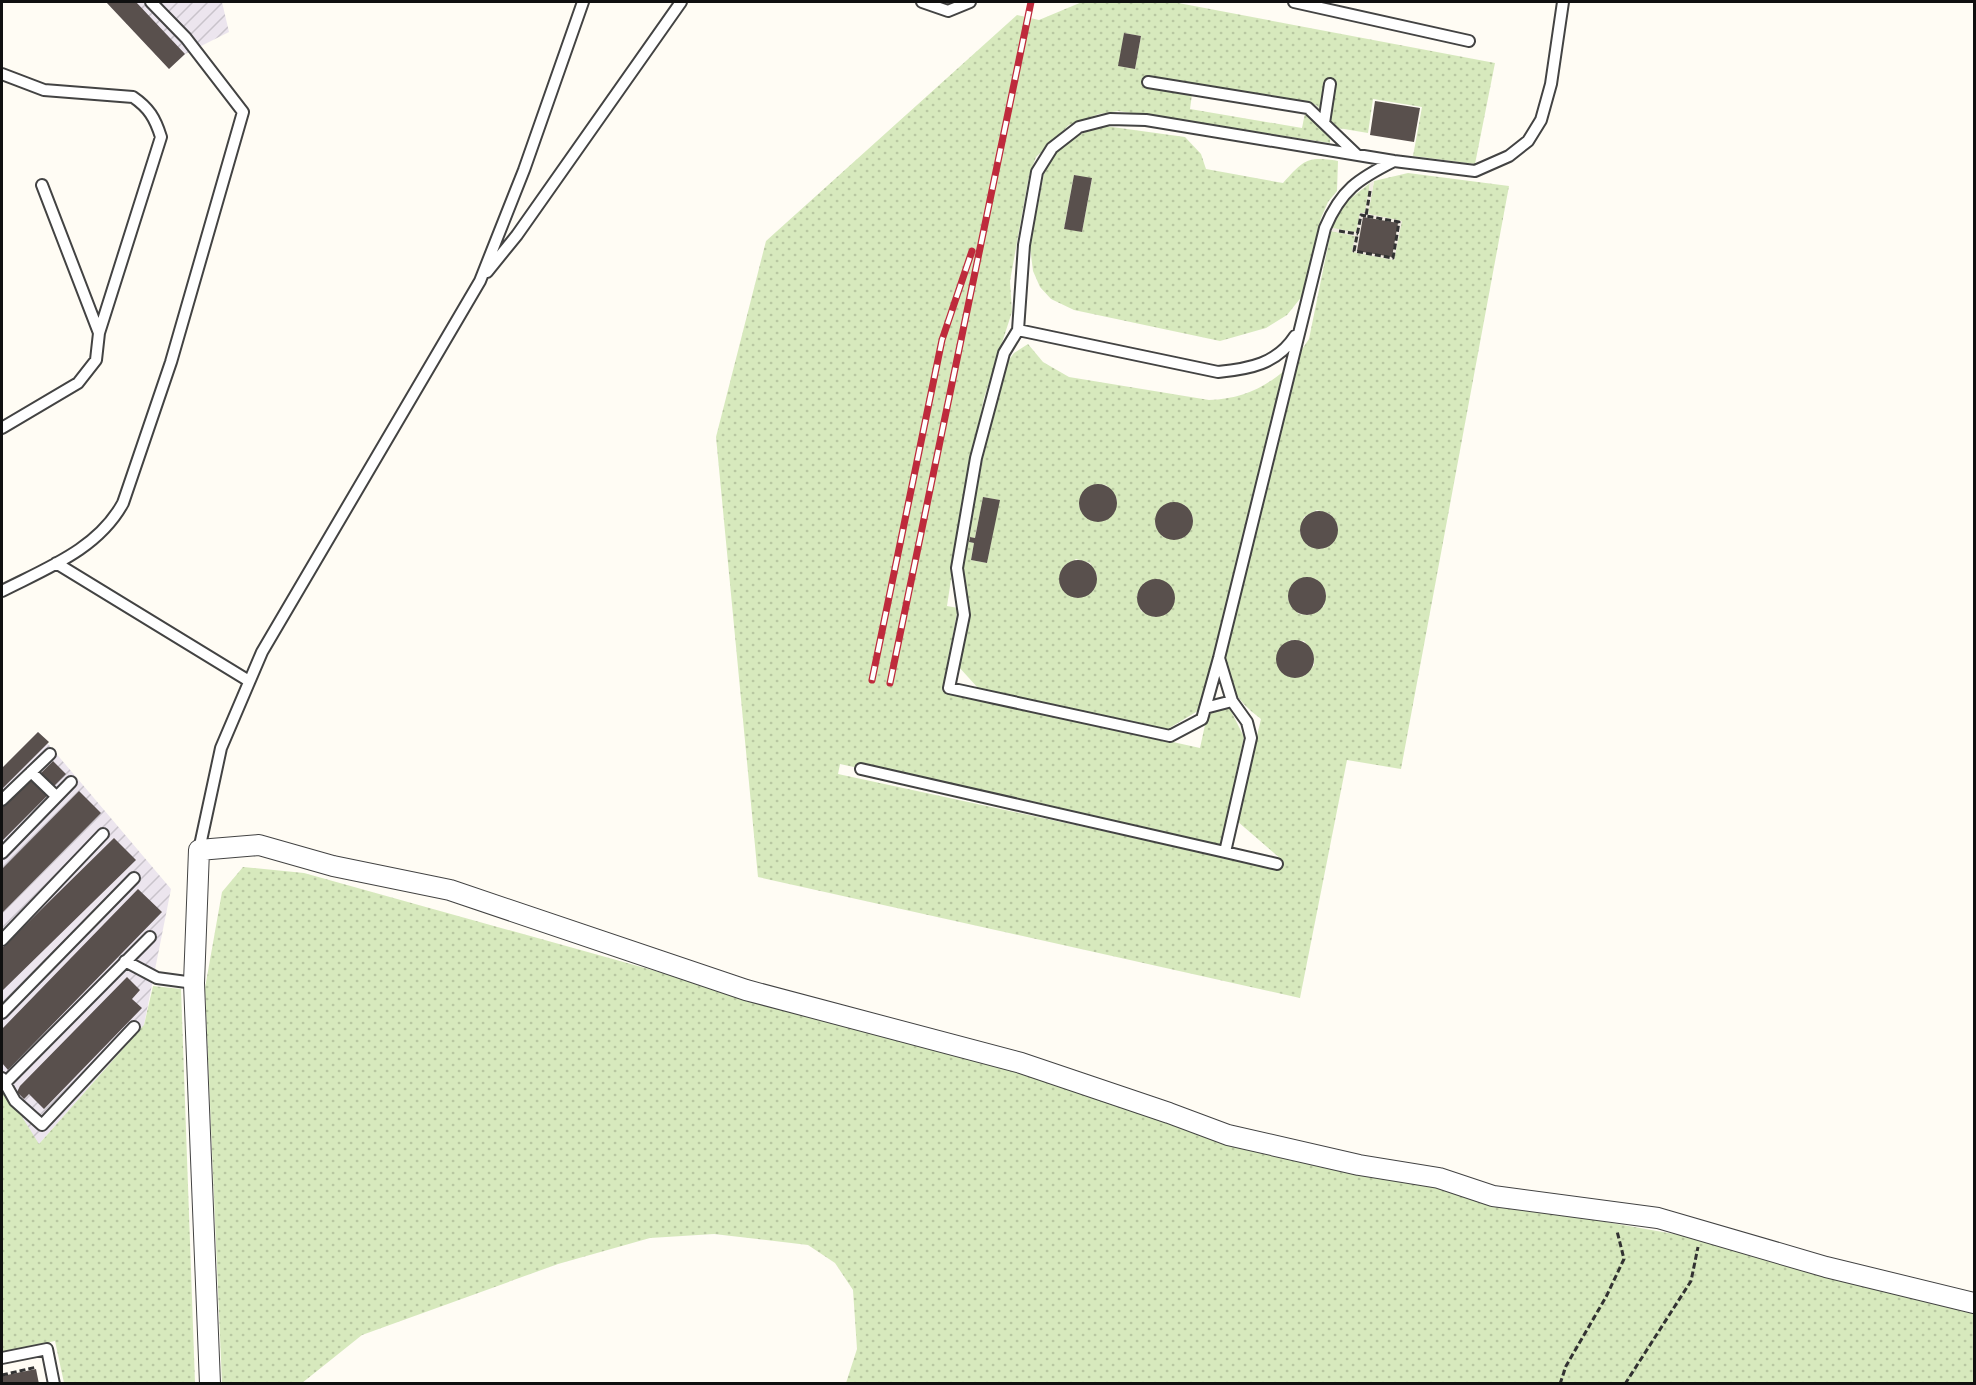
<svg xmlns="http://www.w3.org/2000/svg" width="1976" height="1385" font-family="'PT Serif',serif">
<style>
.industrial{fill:url(#industrial-furrows)}
.grass{fill:url(#grass-dots);fill-rule:evenodd}
.plaza{fill:#f0ebe1}
.building{fill:#59504d}
.lines{fill:none;stroke-linecap:round;stroke-linejoin:round}
.service-casing{stroke:#434343;stroke-width:14}
.minor-casing{stroke:#434343;stroke-width:22}
.path{stroke:#323232;stroke-width:3;stroke-dasharray:6 3;stroke-linecap:butt}
.service{stroke:#fff;stroke-width:10}
.minor{stroke:#fff;stroke-width:20}
.rail-casing{stroke:#be2a3c;stroke-width:7}
.rail{stroke:#fff;stroke-width:4.5;stroke-dasharray:14;stroke-linecap:butt}
</style>
<defs>
<pattern id="industrial-furrows" width="10" height="10" patternUnits="userSpaceOnUse" patternTransform="scale(1.5)"><rect width="10" height="10" fill="#ece5ee"/><path d="M-1 1l2-2M0 10L10 0M9 11l2-2" fill="none" stroke="#c9c3cb"/></pattern>
<pattern id="grass-dots" width="8" height="8" patternUnits="userSpaceOnUse" patternTransform="scale(1.5)"><rect width="8" height="8" fill="#d7e9bd"/><path d="M2 2h.1M6 6h.1" fill="none" stroke="#b8c7a1" stroke-width="1.8" stroke-linecap="round"/></pattern>
</defs>
<rect width="100%" height="100%" fill="#fffcf4"/>
<path class="industrial" d="M106,2H222L229,32L185,54L169,69Z
M38,732L171,889L144,1025L38,1145L2,1085V768Z"/>
<path class="grass" d="M1082,2H1173L1495,63L1475,164L1413,156L1422,107L1373,99L1368,133L1338,128L1329,119L1335,83L1324,81L1320,109L1316,105L1145,76L1143,86L1192,94L1190,109L1302,128L1305,113L1330,138V143L1118,111L1099,114L1069,125L1036,157L1029,176L1010,281L1012,312L984,398L961,513L947,606L958,608L942,691L1200,748L1208,711L1228,705L1244,737L1220,847L840,764L838,774L1279,869L1282,860L1237,821L1261,719C1235,699 1231,689 1224,657L1298,355L1309,339L1331,231L1356,236L1352,251L1394,260L1401,221L1368,214L1374,181L1408,173L1509,186L1401,769L1347,760L1300,998L758,877L716,437L766,241L1017,15L1039,20ZM1124,33L1141,36L1135,69L1119,66ZM1317,510L1330,514L1338,526L1333,543L1321,549L1307,545L1300,533L1304,517ZM1305,577L1316,579L1326,592L1324,606L1309,615L1299,614L1288,600L1293,583ZM1290,640L1304,641L1313,652L1314,665L1304,676H1287L1278,666L1279,649Z
M1105,126L1185,137L1201,154L1206,169L1283,183C1304,160 1307,156 1338,161L1337,191L1328,202L1321,218L1303,295L1287,315L1266,328L1220,341L1074,310L1051,299L1040,287L1033,271L1030,246L1044,174L1052,157L1070,140L1087,131ZM1074,175L1092,179L1082,232L1064,228Z
M1370,183L1365,214L1360,213L1356,233L1332,228L1345,203Z
M1028,344L1043,362L1069,377L1209,400C1239,399 1261,390 1284,371L1201,709L1166,730L978,688L958,666L969,618L963,564L983,458L1008,361L1014,353ZM1096,484L1106,485L1117,499L1114,513L1103,521L1090,520L1079,507L1084,490ZM983,497L999,500L987,563L971,560L974,543L969,542L970,537L975,538ZM1172,502L1185,505L1193,517L1190,531L1180,539L1163,537L1155,525L1160,508ZM1076,559L1090,563L1097,575L1093,591L1077,598L1064,592L1059,579L1064,566ZM1157,579L1170,585L1175,601L1167,613L1154,617L1141,611L1137,595L1144,583Z
M243,867L304,873L1413,1182L1504,1204L1691,1237L1974,1314V1383H846L857,1349L853,1290L835,1263L808,1245L714,1234L650,1238L558,1264L362,1335L302,1383H222L205,988L222,892Z
M153,986L181,989L195,1383H64L55,1341L2,1352V1085L39,1144L144,1025Z"/>
<path class="plaza" d="M1374,181L1368,214L1402,221L1394,260L1352,252L1355,236L1331,231L1332,228L1356,232L1360,213H1365L1370,183Z"/>
<path class="building" d="M106,2H136L185,54L169,69Z
M1124,33L1141,36L1135,69L1118,66Z
M1375,101L1420,108L1414,142L1370,135Z
M1074,175L1092,178L1082,232L1064,229Z
M1363,217L1398,223L1392,257L1357,251Z
M1079 503a19 19 0 1 1 38 0a19 19 0 1 1-38 0Z
M983,497L1000,500L987,563L971,560L974,543L969,542L970,537L975,538Z
M1155 521a19 19 0 1 1 38 0a19 19 0 1 1-38 0Z
M1300 530a19 19 0 1 1 38 0a19 19 0 1 1-38 0Z
M1059 579a19 19 0 1 1 38 0a19 19 0 1 1-38 0Z
M1288 596a19 19 0 1 1 38 0a19 19 0 1 1-38 0Z
M1137 598a19 19 0 1 1 38 0a19 19 0 1 1-38 0Z
M1276 659a19 19 0 1 1 38 0a19 19 0 1 1-38 0Z
M38,732L49,742L2,789V768Z
M53,761L66,774L54,786L41,773Z
M30,776L48,795L2,841V805Z
M79,791L101,813L2,913V869Z
M114,838L136,860L2,991V948Z
M138,889L162,912L8,1070L2,1063V1029Z
M127,977L140,990L132,999L142,1008L44,1109L29,1094L24,1099L17,1092L20,1086Z
M36,1369L39,1384H2V1376Z"/>
<g class="lines">
<defs>
<path id="service" d="M922,2L948,11L970,2
M1294,2L1469,41
M2,74L44,90L133,97C149,108 155,118 161,137L99,333
M1148,82L1308,108L1357,155
M1324,123L1330,84
M1394,161C1358,179 1341,190 1325,228L1219,658L1202,719L1170,736L949,688L964,615L957,568L976,458L1004,353L1018,330L1024,245L1037,172L1052,148L1079,127L1110,119L1146,120L1394,161L1475,171L1509,156L1528,141L1541,120L1551,84L1563,2
M487,272L517,235L681,2
M1018,330L1218,372C1249,369 1277,364 1295,336
M2,428L78,383L96,360L99,333L42,185
M56,563L249,681
M2,591C47,568 98,549 123,503L171,362L243,112L186,38L151,2
M1205,708L1232,701
M861,769L1225,852L1251,738L1247,722L1232,701L1219,658
M31,772L56,796
M2,800L50,754
M199,850L221,748L262,652L480,281L524,170L583,2
M1225,852L1277,864
M2,853L71,782
M2,940L103,834
M125,961L157,978L194,983
M2,1013L134,878
M2,1078L15,1101L42,1125L134,1027
M6,1082L150,937
M2,1358L47,1349L54,1384"/>
<path id="minor" d="M210,1384L194,983L199,850L259,845L333,866L450,890L746,990L1021,1063L1169,1113L1228,1135L1359,1165L1439,1178L1493,1196L1658,1218L1826,1267L1974,1303"/>
</defs>
<use href="#service" class="service-casing"/>
<use href="#minor" class="minor-casing"/>
<path class="path" d="M1366,216L1361,215L1354,251L1393,258L1399,222L1366,216L1370,191
M1339,231L1358,234
M2,1375L37,1367
M1560,1384L1566,1366L1606,1297L1624,1259L1617,1231
M1625,1384L1691,1281L1698,1247"/>
<use href="#service" class="service"/>
<use href="#minor" class="minor"/>
<defs>
<path id="rail" d="M872,680L942,340L972,251
M890,683L1031,2"/>
</defs>
<use href="#rail" class="rail-casing"/>
<use href="#rail" class="rail"/>
</g>
<rect width="1976" height="1385" fill="none" stroke="#101010" stroke-width="6"/>
</svg>
